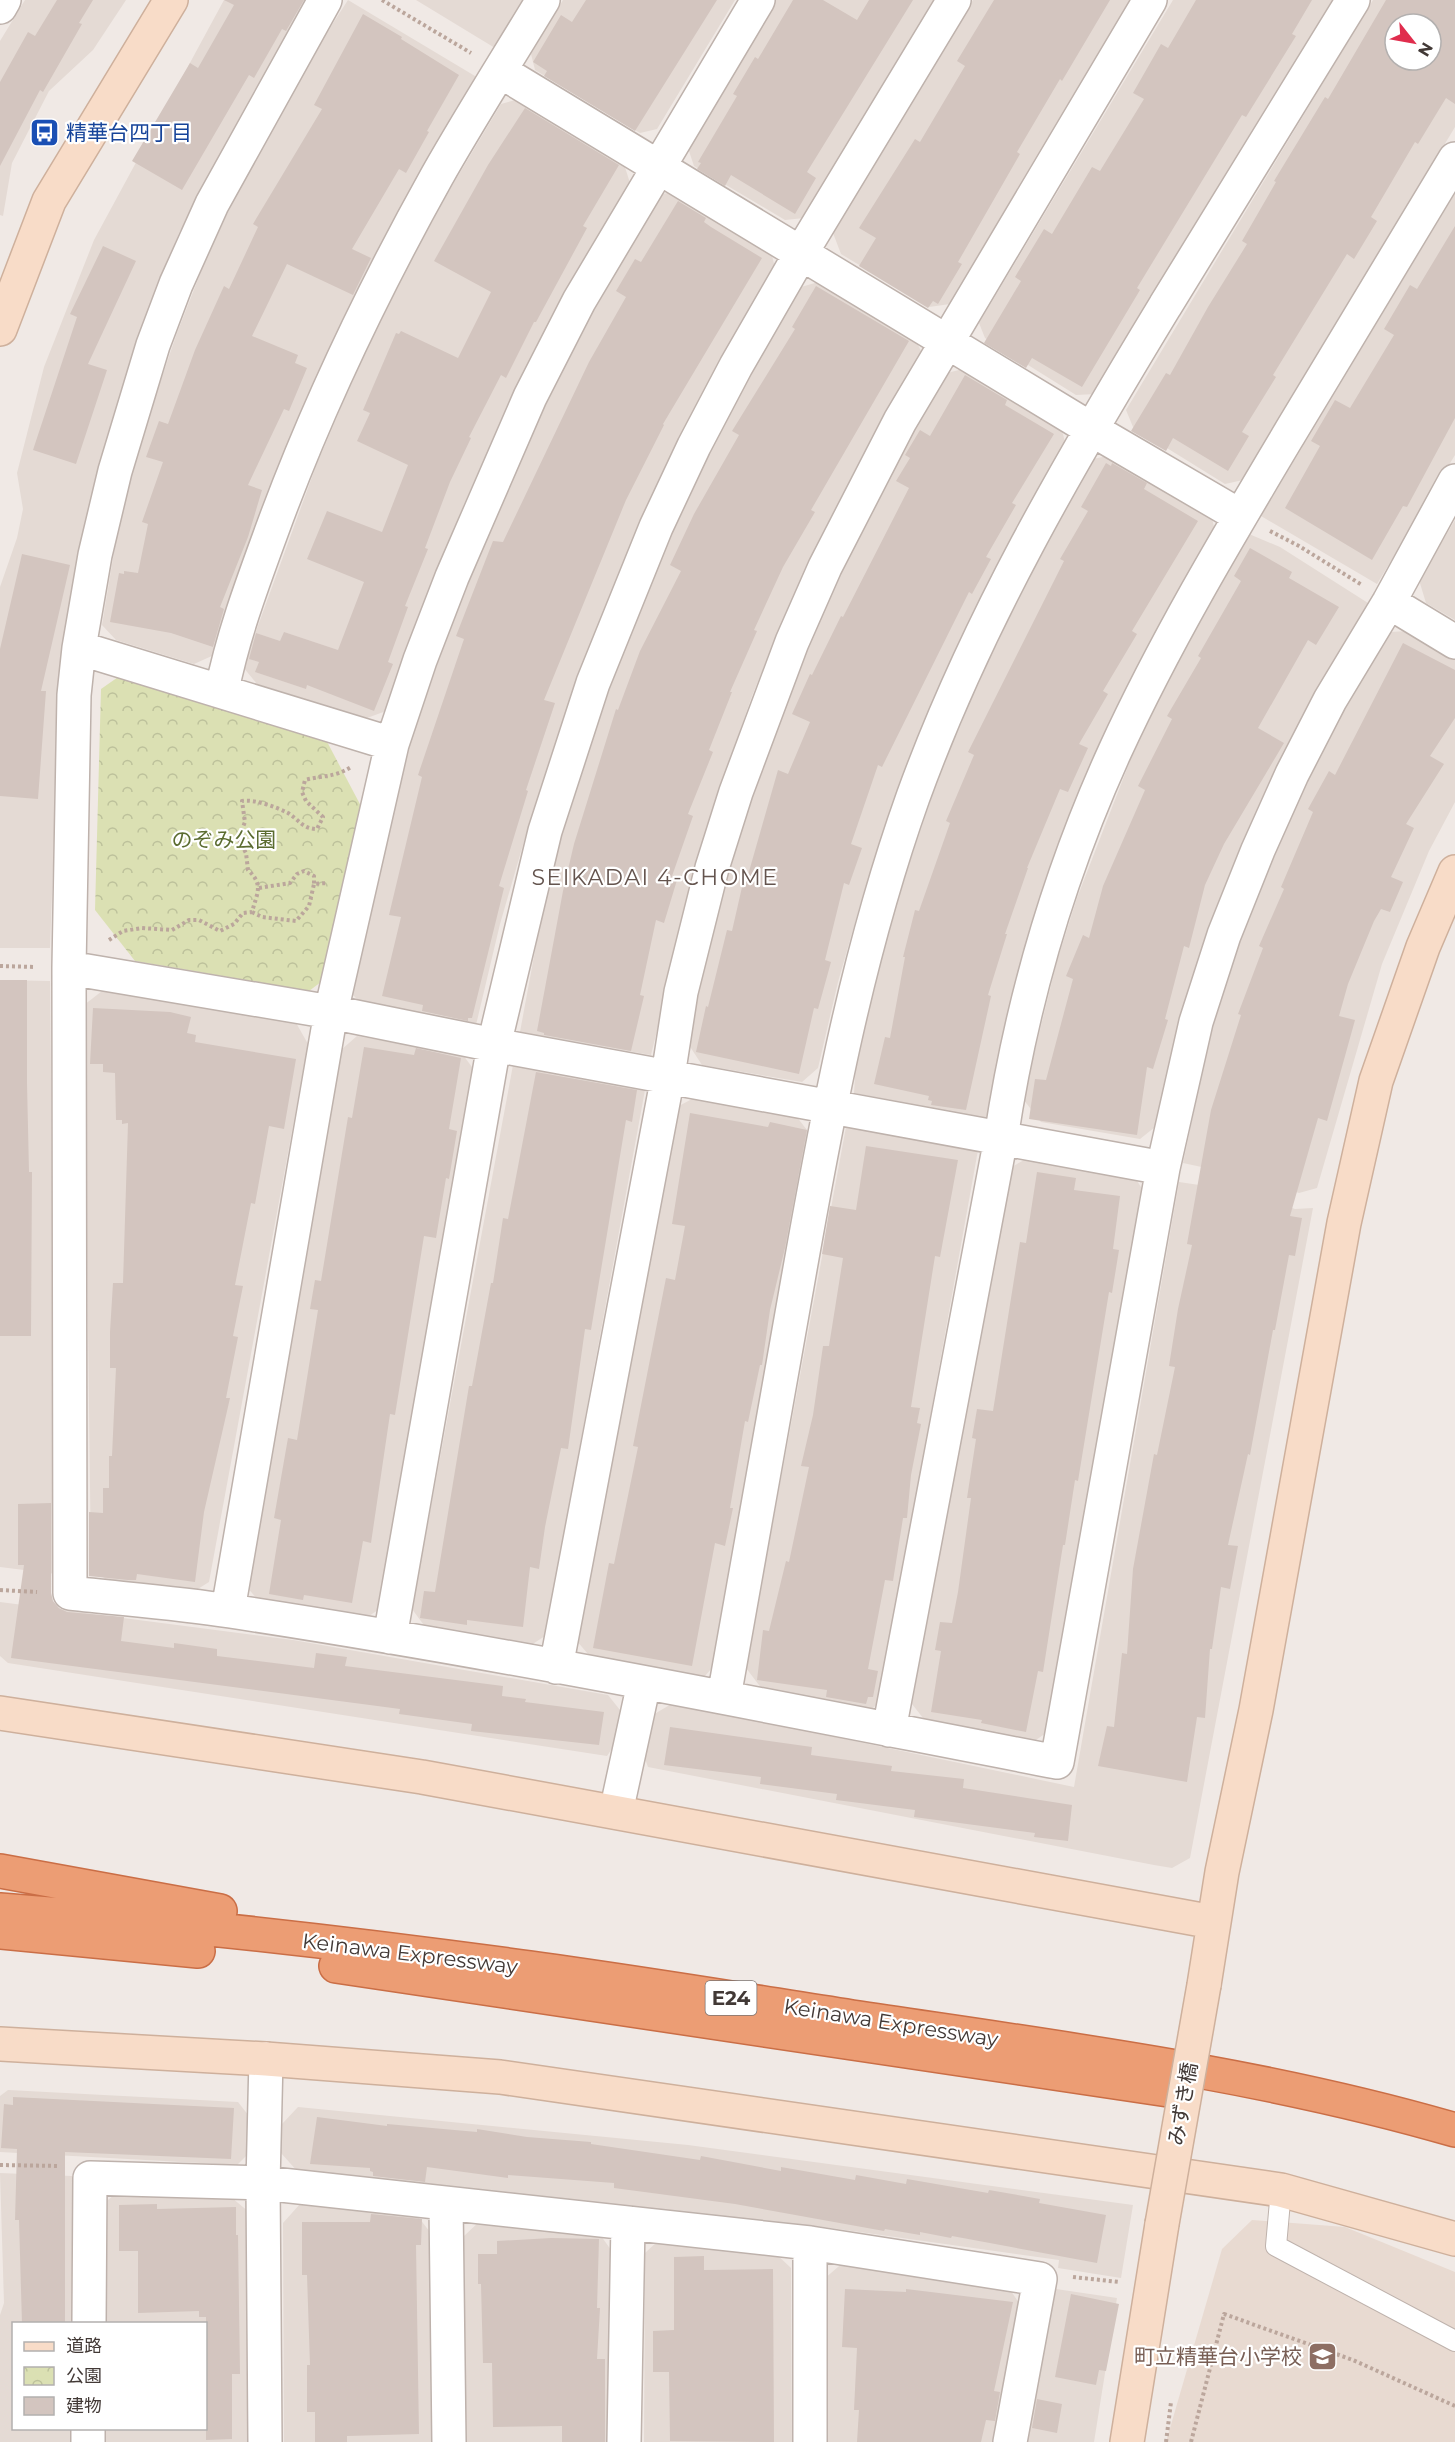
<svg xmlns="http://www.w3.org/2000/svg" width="1455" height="2442" font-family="Montserrat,'Noto Sans JP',sans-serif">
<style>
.residential{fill:#e4dad4;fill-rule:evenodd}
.education{fill:#e8dad1}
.park{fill:url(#park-crowns)}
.building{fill:#d3c5bf;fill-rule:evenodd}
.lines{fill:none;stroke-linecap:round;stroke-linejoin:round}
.lane-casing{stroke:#beb2ac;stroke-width:22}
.street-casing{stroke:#beb2ac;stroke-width:36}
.secondary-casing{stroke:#ceb09c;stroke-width:36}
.highway-casing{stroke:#ca6e46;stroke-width:36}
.path{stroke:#bba69c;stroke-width:4;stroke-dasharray:3 3;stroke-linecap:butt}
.lane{stroke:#fff;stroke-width:20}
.street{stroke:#fff;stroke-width:33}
.secondary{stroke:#f8dcc8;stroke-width:33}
.highway{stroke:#ec9d74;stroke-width:33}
.secondary-bridge-casing{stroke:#ceb09c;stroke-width:36;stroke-linecap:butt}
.secondary-bridge{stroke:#f8dcc8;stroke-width:33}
.labels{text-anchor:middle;stroke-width:4.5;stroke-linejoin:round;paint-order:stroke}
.shield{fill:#fff;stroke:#7b7472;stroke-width:1.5}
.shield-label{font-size:20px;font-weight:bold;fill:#423936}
.transit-label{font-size:21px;fill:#164399;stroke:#fff;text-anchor:start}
.park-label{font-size:21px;fill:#5b6c30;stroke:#fff}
.street-label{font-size:21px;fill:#423936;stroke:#fff}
.education-label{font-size:21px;fill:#785e54;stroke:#fff;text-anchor:end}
.neighbourhood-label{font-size:22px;letter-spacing:1.5px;fill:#64544e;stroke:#fff}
</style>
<defs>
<pattern id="park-crowns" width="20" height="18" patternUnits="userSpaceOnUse" patternTransform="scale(1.5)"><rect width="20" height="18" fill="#dbe0b3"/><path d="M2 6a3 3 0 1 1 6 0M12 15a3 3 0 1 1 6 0" fill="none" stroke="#bdc19b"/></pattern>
</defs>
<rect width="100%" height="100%" fill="#f0e9e5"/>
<path class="residential" d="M25,0H126L93,50L49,91L12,163L3,216L0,215V41Z
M224,0H310L179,233L139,334L82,537L59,702L50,948H0V587L17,538L23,509L17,473L44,367L94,240Z
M348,0L480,79L214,655L194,664L116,640L102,625L115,546L132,474L153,403L177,333L204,264L236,195L308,62Z
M416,0H523L495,48Z
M563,0H735L657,129L640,133L535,70L531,54Z
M773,0H935L804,218L785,220L694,166L687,145Z
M973,0H1134L950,304L929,307L841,254L833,233Z
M1173,0H1333L1096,394L1076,395L985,338L979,323Z
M1373,0H1455V127L1243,480L1225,484L1133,427L1126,410ZM1395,24H1431V60H1395Z
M519,99L623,161L630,183L547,329L509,404L464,504L423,607L386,711L367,718L257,684L243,667L316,466L356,372L400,280L449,191L501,104Z
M675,191L770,247L775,268L598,628L561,725L529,824L500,924L476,1025L363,1005L349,991L402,769L460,597L494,512L569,351L655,196Z
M1455,193V455L1377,584L1261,516Z
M822,281L913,335L922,353L871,439L826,527L784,617L752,696L724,777L699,859L651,1055L520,1032L545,897L570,806L598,716L631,628L667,542L708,454L753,370L801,287Z
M967,368L1060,423L1065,442L1025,512L987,584L952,657L921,731L889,814L862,898L838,982L818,1068L802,1082L702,1065L687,1042L708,944L735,848L766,752L834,585L907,442L947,373Z
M1112,455L1211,514L1215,531L1174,599L1137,669L1004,1042L986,1118L854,1093L857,1045L896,903L948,749L980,675L1015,601L1053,530L1093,459Z
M1455,520V620L1426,603L1419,580Z
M1249,534L1280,547L1368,603L1322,680L1280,759L1243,841L1216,911L1155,1127L1140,1139L1041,1122L1023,1099L1057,961L1077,898L1130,761L1160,694L1200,615Z
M1408,631L1455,659V802L1429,851L1382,964L1317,1188L1299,1193L1257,1179L1183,1163L1213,1022L1233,959L1281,836L1314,766L1350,698L1390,632Z
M0,980L50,981L56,1574L0,1567Z
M106,988L295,1021L308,1044L209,1582L193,1592L107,1581L91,1565L84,1005Z
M357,1036L463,1055L475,1071L378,1610L366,1618L260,1602L244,1584L341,1050Z
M513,1065L645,1090L545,1636L528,1647L426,1628L412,1609Z
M694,1098L796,1116L811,1135L712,1668L704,1677L594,1661L576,1640L675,1108Z
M846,1127L978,1150L879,1702L870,1711L762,1689L746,1668Z
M1033,1155L1131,1171L1144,1192L1049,1731L1030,1744L927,1723L912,1704L1008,1169Z
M1179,1182L1253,1193L1295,1209L1313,1208L1190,1858L1172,1868L1154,1865L648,1767L644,1756L651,1716L673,1703L1074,1787Z
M0,1602L293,1640L608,1695L620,1710L613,1747L607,1756L8,1663L0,1656Z
M8,2090L238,2102L249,2116L248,2154L237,2165L0,2152V2096Z
M298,2107L688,2145L1133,2205L1121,2278L1058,2268L1059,2260L824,2227L298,2172L281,2153L282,2124Z
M0,2173L72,2176L74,2323L14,2324V2428L75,2429V2442H0V2315L4,2303Z
M119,2191L232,2198L249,2212L251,2442H106V2429L206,2428V2324L105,2323L103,2204Z
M300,2204L416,2214L430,2232L431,2442H284L283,2223Z
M480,2221L599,2233L611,2250V2442H465L464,2236Z
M659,2240L774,2252L791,2268L792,2442H644L645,2253Z
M845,2261L1007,2285L1019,2303L993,2442H825L824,2279Z
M1056,2289L1117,2298L1094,2442H1024Z"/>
<path class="education" d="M1252,2220L1345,2227L1455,2272V2442H1166L1222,2249Z"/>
<path class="park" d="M121,675L324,736L362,808L321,982L309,991L135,961L95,910L101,689Z"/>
<path class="building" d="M57,0H93L79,23L82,24L43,92L40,90L0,166V82L28,32L35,36Z
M224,0H304L286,31L282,29L254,78L249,75L182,190L132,161L190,63L198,68L234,5Z
M586,0H717L635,131L544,76L547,71L533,62L561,15L572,22Z
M793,0H823L857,20L869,0H913L807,172L816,178L795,214L731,175L725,186L697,169L701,163L698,162L737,96L733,94L755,57L758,59Z
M994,0H1110L1062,81L1060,79L1017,152L1020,154L958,262L962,264L938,304L933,301L928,308L859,266L876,238L859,228L915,139L920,142L965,66L957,61Z
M1196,0H1312L1292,34L1296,36L1246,117L1242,115L1137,288L1140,290L1082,387L1032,358L1026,368L984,343L1021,281L1015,277L1044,229L1052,234L1092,167L1100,171L1144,99L1133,93L1161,44L1168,48Z
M1386,0H1455V104L1446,98L1418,144L1415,142L1371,217L1377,221L1354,259L1347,254L1273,375L1276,377L1242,432L1249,436L1228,471L1173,438L1166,451L1131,431L1166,373L1170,375L1208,307L1247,244L1242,241L1276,182L1274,181L1325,97L1328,99ZM1395,24H1431V60H1395Z
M363,14L402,37L401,39L459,75L427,131L429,132L406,173L399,169L352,249L371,258L353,295L287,264L252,336L298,355L295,363L307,368L289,411L284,409L248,485L262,490L248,537L220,607L224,609L213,647L171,633L110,622L119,573L124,574V571L138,573L148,524L142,522L163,462L146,457L159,421L168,424L195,350L224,286L229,289L258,227L253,224L322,109L314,105Z
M525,108L619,165L583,226L587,228L536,322H534L506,378L501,375L469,437L471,438L450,482L425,548L428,549L405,606L408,607L388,662L393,664L374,711L307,685L306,689L255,672L259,662L249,659L256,633L280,641L284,632L338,650L364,582L307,559L327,511L382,532L408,465L357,441L370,413L363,410L396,333L399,334L401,331L458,358L491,292L434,261L488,165Z
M678,201L706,218L704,222L711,227L762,258L663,424L664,425L626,500L544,700L555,703L526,790L528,791L499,886L504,888L472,1018H468V1021L422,1011L423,1005L382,996L401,917L389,915L422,777L418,775L464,639L456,636L493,541L503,542L589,362L626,297L616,291L635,259L641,262Z
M1455,226V418L1407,507L1403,506L1372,560L1285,508L1320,446L1311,441L1335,400L1350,408L1394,335L1384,329L1410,285L1417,289Z
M103,246L136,261L88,364L107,370L76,464L33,450L77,317L70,314Z
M816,286L909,341L811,510L815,512L783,567L754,630L757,631L730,692H732L709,750L713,752L688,814L693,816L671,879L677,880L664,923L656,920L640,995L644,996L631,1051L544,1035V1033L537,1031L563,891L574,844L616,709L618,710L640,651L681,571L670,565L694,514L739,435L732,431L795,329L792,327Z
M965,375L1007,400L1005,405L1054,434L1012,503L1016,505L986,557L991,559L972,594L969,592L882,767L878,765L851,844L862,848L849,885L844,883L825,960L831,962L818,1009L814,1008L799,1074L696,1052L706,1006L708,1007L727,930L732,931L745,874L748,875L778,770L788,774L810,722L792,714L810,674L812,675L841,616L843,617L909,488L896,481L910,458L905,455L920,430L930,436Z
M1106,463L1111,466L1112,463L1147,483L1144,489L1198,521L1132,631L1137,634L1103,691L1108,694L1079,744L1088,748L1068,792L1060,789L1027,868H1028L1005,934H1007L988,995L991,996L966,1110L931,1105L932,1101L928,1100L929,1096L874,1084L885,1037L890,1038L905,957H903L915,910L919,911L950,823L946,821L974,755L968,752L1064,561L1060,559L1088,511L1081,507Z
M1250,548L1292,572L1289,578L1339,607L1316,645L1308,640L1258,728L1284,743L1224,844L1205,885L1189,948L1184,946L1165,1019L1168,1020L1153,1069L1147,1067L1137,1135L1029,1119L1035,1079L1046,1080L1073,979L1066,976L1083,935L1089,938L1103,886L1145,790L1138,786L1172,719L1167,716L1201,658L1198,656L1241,581L1234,576Z
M22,554L70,565L41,691H46L38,799L0,796V649Z
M1403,643L1455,670V718L1430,756L1444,764L1406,824L1414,828L1391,877L1403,882L1390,912L1381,909L1374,921L1348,984L1339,1016L1355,1020L1327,1121L1318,1118L1290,1216L1302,1218L1295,1256L1289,1255L1275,1330H1273L1250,1455L1248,1454L1228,1545L1238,1546L1230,1589L1221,1587L1212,1649H1210L1205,1718L1197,1717L1187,1782L1098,1766L1107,1726L1114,1727L1122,1653L1127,1654L1133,1569L1154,1454L1157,1455L1175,1367L1169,1366L1178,1309L1192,1245L1187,1244L1211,1110L1241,1015L1238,1014L1263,948L1259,946L1284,889L1281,887L1313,812L1308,809L1329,771L1335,775Z
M0,980H27V1083L29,1172H32L31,1336H0Z
M93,1008L170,1012L191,1017L187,1033L196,1035L195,1042L296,1059L284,1129L269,1126L255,1204L251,1203L235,1285L243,1286L233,1336L238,1337L226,1398H230L204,1512L195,1582L137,1574L136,1580H128L89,1576V1512L103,1513V1488H109V1456H112L116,1368H110V1332L113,1283H123L128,1123L122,1124V1120H116L115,1073L103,1072V1064H90Z
M364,1047L414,1055L416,1048L461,1058L449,1129L457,1131L449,1179L446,1178L436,1238L424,1236L395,1415L390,1414L371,1543L363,1541L352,1603L304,1595L303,1600L269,1594L281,1520L274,1518L288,1438L297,1440L318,1310L310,1309L315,1280L321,1281L348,1117L352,1118Z
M536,1072L637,1090L632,1122L626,1120L591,1330L585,1329L568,1449L561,1448L545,1527L539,1569L530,1567L523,1627L467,1620V1625L420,1618L424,1591L435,1592L469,1386H472L491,1283H493L503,1218L508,1219Z
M690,1113L768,1127L770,1122L807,1130L785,1248L770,1310L762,1365H760L748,1422L745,1421L730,1508H733L725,1546L715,1543L692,1666L593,1648L609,1563L614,1564L638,1447L633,1446L666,1278L675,1280L685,1226L672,1224Z
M866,1146L958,1160L940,1257L935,1256L911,1407L920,1408L917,1423L921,1424L911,1475L907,1518H903L893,1581L885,1580L868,1669L878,1671L873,1697H868L866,1704L826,1697L827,1690L757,1680L763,1630L769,1631L786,1561L789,1562L809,1467L801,1466L813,1415L823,1346H829L843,1258L822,1254L830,1206L856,1210Z
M1037,1172L1076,1178L1074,1190L1120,1196L1113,1249L1119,1250L1112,1293L1109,1292L1078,1481L1075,1480L1065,1545H1063L1043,1672L1038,1671L1026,1732L981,1723L982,1720L931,1712L941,1651L935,1650L940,1622L952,1623L958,1592L971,1498H967L976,1439L972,1438L977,1409L993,1411L1020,1242L1026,1243Z
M51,1503V1593L53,1601L59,1608L67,1612L124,1617L121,1641L174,1648V1643L217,1649V1656L314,1668L316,1653L347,1657L345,1666L503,1686L502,1696L526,1699L525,1702L604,1712L599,1745L471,1731L472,1724L399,1714L400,1709L11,1658L24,1565H18V1504Z
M670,1727L812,1747L811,1755L892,1766L891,1771L964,1779L963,1788L1072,1805L1068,1841L1034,1837L1035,1833L914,1817L915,1810L836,1800L837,1794L760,1784L761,1777L664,1765Z
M13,2097L234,2108L231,2159L65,2152V2324H22L19,2220H15L17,2149L1,2148L4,2104L13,2105Z
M317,2117L387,2126V2124L477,2132V2129L527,2137L591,2142V2144L700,2160L701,2156L781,2171V2167L855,2180L856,2175L906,2184L907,2179L988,2193L989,2190L1040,2199L1039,2203L1106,2215L1097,2263L952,2236L951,2238L920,2232V2235L885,2229L884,2231L735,2204L614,2188V2183L508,2175V2178L427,2167L425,2182L373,2176V2172L370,2171V2168L310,2164Z
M157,2204V2209L236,2207V2235H238L240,2374H232V2439L206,2440V2317H199V2311L138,2313V2251H119V2205Z
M371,2214L422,2219L421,2245H416L419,2434L347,2436V2442H315V2412H307V2365H310L307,2275H302V2222H370Z
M551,2238L599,2239L597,2308H600L597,2359H605V2442H562V2426L493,2427L492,2363H483L481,2284H478V2254H497V2241Z
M704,2256V2270L773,2269L774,2442L670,2441L669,2372H653V2331L674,2330V2257Z
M845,2289L906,2292V2289L1013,2302L994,2391L1000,2392L995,2421L986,2420L981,2442H857L859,2410H854L857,2348L842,2347Z
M1071,2294L1119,2304L1106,2371L1099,2370L1096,2385L1055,2377Z
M1037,2399L1062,2404L1057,2433L1032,2428Z"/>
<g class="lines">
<defs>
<path id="lane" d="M1281,2190L1276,2246L1455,2341"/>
<path id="street" d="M325,0L212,204L176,284L153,345L115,471L95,555L79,648L74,695L69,968L70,1593C124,1599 177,1603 230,1611C507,1653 782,1709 1057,1762L1163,1168L1196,1022L1224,935L1258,850L1292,774L1330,700L1389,602L1455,481
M0,7L4,0
M500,71L1091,429L1240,516
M1389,602L1455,642
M79,648L392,744
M222,690C233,635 253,582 272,530C317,407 374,289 437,176C471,116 508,58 543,0
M69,968L331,1012L494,1045L1163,1168
M228,1610L331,1012L392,744L420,660L452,577L530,397L579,301L758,0
M390,1637L494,1045L545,831L593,683L656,527L694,446L736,366L801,253L954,0
M556,1667L668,1076L681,992L712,868L736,792L792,642L825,567L900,421L1150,0
M724,1697C749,1558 773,1419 798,1280C827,1116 857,954 913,797C976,623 1069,464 1165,306C1228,204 1291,102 1353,0
M889,1730L1001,1138C1021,1005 1059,874 1115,751C1166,640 1229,535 1291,431C1346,340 1400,249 1455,159
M616,1812L644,1683
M446,2204L449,2442
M810,2243V2442
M89,2324L90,2178L263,2183L810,2243L1040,2279L1010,2442
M88,2442V2428
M265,2442L263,2183L266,2059
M624,2442L628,2223"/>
<path id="secondary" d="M0,329L49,201L171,0
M0,1713L422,1777L1213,1922
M1204,1985L1222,1872L1256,1710L1344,1223L1376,1081L1423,947L1455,872
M0,2044L266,2059L500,2077L1281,2190L1455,2239
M1127,2442L1162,2224"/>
<path id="highway" d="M0,1871L220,1911
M0,1910C169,1923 339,1942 508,1965C623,1980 737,1999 852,2017C1052,2047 1260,2073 1455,2130
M0,1932L198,1951
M336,1966L1175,2091"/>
</defs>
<use href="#lane" class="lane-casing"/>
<use href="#street" class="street-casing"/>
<use href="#secondary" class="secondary-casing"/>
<use href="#highway" class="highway-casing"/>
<path class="path" d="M382,0L471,53
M1270,531L1299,546L1362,585
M259,888L290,883L297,874L304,871L314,876V884
M252,912L262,917L296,921L309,906L314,884L327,883
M109,940L123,931L142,928L172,930L189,920H199L220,931L234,924L243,913L252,912C257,893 264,885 248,870L246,853L238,839L245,822L242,801C255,799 276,807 288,813C299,820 303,829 317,829L323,817L306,801L302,792L305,780C324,775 333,778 351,767
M0,966L35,967
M0,1590L37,1592
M0,2165L59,2166
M1073,2277L1119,2282
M1166,2442L1171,2402
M1191,2442L1224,2314L1353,2360L1455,2406"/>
<use href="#lane" class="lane"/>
<use href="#street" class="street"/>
<use href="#secondary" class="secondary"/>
<use href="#highway" class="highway"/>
<defs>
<path id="secondary-bridge" d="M1162,2224L1204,1985"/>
</defs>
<use href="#secondary-bridge" class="secondary-bridge-casing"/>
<use href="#secondary-bridge" class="secondary-bridge"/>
</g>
<defs>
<symbol id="bus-square" viewBox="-11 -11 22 22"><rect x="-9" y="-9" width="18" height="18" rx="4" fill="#1a4fb4" stroke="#fff"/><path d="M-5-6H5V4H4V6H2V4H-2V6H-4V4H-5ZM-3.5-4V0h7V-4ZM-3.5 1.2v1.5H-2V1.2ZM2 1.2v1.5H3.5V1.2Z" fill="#fff"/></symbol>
<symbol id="school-square" viewBox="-11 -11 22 22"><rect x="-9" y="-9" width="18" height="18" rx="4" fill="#8d6e63" stroke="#fff"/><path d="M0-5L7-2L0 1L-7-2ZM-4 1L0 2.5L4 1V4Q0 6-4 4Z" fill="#fff"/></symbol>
</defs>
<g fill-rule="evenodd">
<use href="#bus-square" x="28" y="116" width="33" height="33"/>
<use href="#school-square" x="1306" y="2340" width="33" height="33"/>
</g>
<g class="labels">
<rect class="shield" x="705.5" y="1981" width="51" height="34" rx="4.5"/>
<g class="shield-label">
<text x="731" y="2005">E24</text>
</g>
<g class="transit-label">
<text x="66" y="140">精華台四丁目</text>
</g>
<g class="park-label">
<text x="224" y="847">のぞみ公園</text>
</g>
<g class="street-label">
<text transform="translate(410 1954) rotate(7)" y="7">Keinawa Expressway</text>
<text transform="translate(891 2023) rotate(9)" y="7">Keinawa Expressway</text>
<text transform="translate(1183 2104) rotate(-80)" y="7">みずき橋</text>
</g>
<g class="education-label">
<text x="1302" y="2364">町立精華台小学校</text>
</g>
<g class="neighbourhood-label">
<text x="655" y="885">SEIKADAI 4-CHOME</text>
</g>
</g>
<rect x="12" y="2322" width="195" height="108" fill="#ffffff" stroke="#b3b0af" stroke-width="1.5"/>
<rect x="24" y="2342" width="30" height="9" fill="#f8dcc8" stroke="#b3b0af" stroke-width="1.5"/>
<text x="66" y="2352" font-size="18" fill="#423936">道路</text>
<rect x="24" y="2367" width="30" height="18" fill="url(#park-crowns)" stroke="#b3b0af" stroke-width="1.5"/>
<text x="66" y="2382" font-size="18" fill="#423936">公園</text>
<rect x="24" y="2397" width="30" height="18" fill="#d3c5bf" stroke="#b3b0af" stroke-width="1.5"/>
<text x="66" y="2412" font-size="18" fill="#423936">建物</text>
<g transform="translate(1413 42) rotate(121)"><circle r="28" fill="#ffffff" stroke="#b3b0af" stroke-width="1.5"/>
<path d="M0-4.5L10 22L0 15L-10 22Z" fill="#e02d4d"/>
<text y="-9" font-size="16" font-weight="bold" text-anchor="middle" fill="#423936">N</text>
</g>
</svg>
